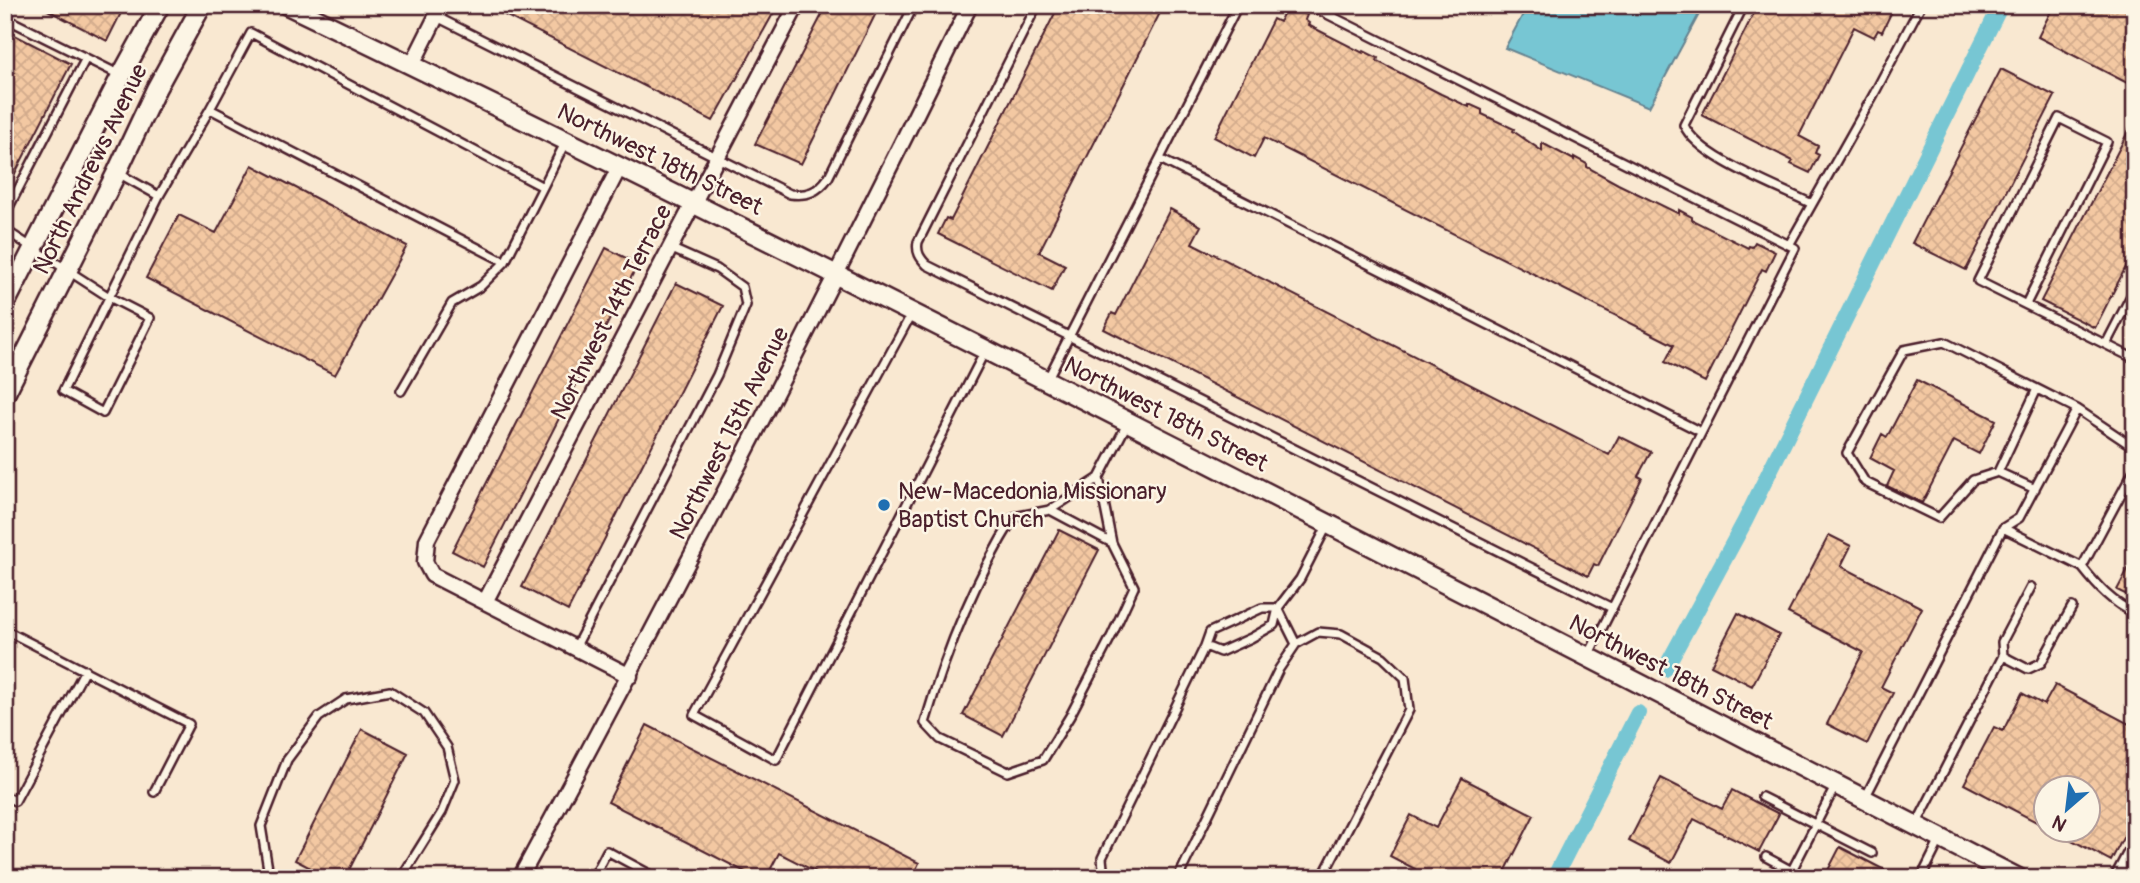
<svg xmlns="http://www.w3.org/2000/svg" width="2140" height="883" font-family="Pangolin,sans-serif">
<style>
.water{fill:#77c6d3;stroke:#658390;stroke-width:2}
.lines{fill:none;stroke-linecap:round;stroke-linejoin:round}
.canal{stroke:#77c6d3;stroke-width:16}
.building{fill:url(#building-cross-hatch);stroke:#4a1f2b;stroke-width:2}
.service-casing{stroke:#4a1f2b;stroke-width:12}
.minor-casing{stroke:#4a1f2b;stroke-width:19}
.tertiary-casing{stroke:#4a1f2b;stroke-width:23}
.service{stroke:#fcf5e5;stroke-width:7}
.minor{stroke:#fcf5e5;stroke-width:14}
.tertiary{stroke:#fcf5e5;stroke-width:18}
.poi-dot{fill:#1f6fb2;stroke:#fcf5e5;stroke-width:2.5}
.labels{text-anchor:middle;stroke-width:5;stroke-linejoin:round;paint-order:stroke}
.street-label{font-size:24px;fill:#4a1f2b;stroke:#fcf5e5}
.poi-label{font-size:24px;fill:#4a1f2b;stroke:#fcf5e5;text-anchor:start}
</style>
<defs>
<pattern id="building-cross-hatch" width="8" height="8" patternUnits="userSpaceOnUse" patternTransform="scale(1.75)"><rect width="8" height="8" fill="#f3c8a2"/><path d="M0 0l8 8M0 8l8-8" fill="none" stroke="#d2ab8c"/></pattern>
</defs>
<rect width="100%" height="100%" fill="#f9e8d1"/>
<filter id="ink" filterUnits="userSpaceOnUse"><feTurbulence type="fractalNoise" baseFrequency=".0143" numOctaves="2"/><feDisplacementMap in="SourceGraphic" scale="14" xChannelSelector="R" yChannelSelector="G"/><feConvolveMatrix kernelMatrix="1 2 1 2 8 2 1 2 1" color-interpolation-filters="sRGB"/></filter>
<g filter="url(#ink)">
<path class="water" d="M1528,5H1704L1649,107L1505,48Z"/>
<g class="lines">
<path class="canal" d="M1665,669L1745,521L2001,5
M1554,878L1638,713"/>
</g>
<path class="building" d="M38,5H125L107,41Z
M485,5H778L713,121Z
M827,5H880L801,164L755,144Z
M1059,5H1164L1039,252L1065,265L1052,291L938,234L946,218L951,220Z
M1288,5L1307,15L1305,20L1309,23L1308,25L1363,53L1364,51L1378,58L1377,61L1441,94L1469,107V104L1482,110V114L1514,129L1513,131L1542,151V143L1574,160V157L1587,164V167L1618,184L1679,214V210L1692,217V220L1748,248L1749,246L1752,247L1755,242L1775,252L1766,271L1762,269L1705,382L1665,362L1674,345L1264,138L1254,158L1214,137L1273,19L1279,22Z
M1758,5H1895L1882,32L1878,30L1874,37L1854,27L1799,136L1818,146L1815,153L1819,155L1810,173L1791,164L1793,161L1702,115Z
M2054,5H2135V87L2038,37Z
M5,30L71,64L5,193Z
M2001,69L2055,96L1966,270L1912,243Z
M2135,118V249L2095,328L2041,301Z
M252,165L407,246L335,375L146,278L179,215L216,233Z
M1170,209L1201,226L1192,243L1609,455L1619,436L1651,452L1638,476L1642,478L1598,566L1594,564L1588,576L1104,329L1112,313L1116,315Z
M606,248L638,264L483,567L452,551Z
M676,283L723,306L568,611L522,587Z
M1917,380L1996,420L1979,454L1954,441L1922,503L1887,486L1894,471L1870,458L1882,434L1887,437Z
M1059,530L1099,550L1003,736L963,715Z
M1829,535L1851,546L1841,566L1922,608L1881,687L1893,693L1867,744L1827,724L1863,652L1788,613Z
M2135,556V599L2117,590Z
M1738,613L1779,635L1752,686L1711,665Z
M2055,685L2135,727V815L2111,861L2053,830H2088V788H2046V827L1964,784L1994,727L2003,731L2022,693L2044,705Z
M647,725L919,863L912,878H828L779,853L766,878H757L608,802Z
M362,729L408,753L345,878H330L295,860Z
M1462,778L1534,815L1502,878H1411L1415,869L1390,856L1411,815L1436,828Z
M1661,778L1722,809L1732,790L1779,814L1759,852L1694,819L1671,863L1629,841Z
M1840,847L1900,878H1824Z"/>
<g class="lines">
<defs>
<path id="service" d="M1037,5L918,242C916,252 920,258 927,265L1612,608
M1309,5L1795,248L1588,656
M1744,5L1684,125C1698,158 1779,187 1812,204
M437,17L790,194C807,196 818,192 828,178L914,5
M5,18L120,75
M1160,159L1701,432
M118,173L159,196L210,109L251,33L543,187L505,262L210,109
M543,187L566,141
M5,210L9,207L86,58
M5,230L109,297L150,318L103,413L63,391L159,196
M1789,245L1874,94L1921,5
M2026,304L2107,142L2059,118L1978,281L2135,359
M912,313L694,715L776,760L985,351
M2106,344L2135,288
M1047,380L1238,5
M401,391L452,303L481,286L505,262
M2077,409L2135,448
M1998,472L2037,389
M1099,478L1112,543L1134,587L1112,635L1070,716L1043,760L1008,772L940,739L925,723C946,651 974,581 1014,517L1050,510Z
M1099,478L1128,422
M1050,510L1112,543
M2003,528L2019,518L2077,409L1944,342L1904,350L1847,453L1865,482L1939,518L1973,480L1998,472L2035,489
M2082,567C2097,586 2112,603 2135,613
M1278,608H1262L1210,632L1205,646L1220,652L1251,638L1274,625L1278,608L1300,579L1328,524
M1278,608L1296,644
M5,630L189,724L154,792
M575,648L717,375L746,305L742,287L717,269L670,248
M2003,656L2028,669L2041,663L2072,607
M5,796L15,801L85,670
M1762,797L1872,853
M1865,798L2003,528L2082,567L2135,468
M1916,825L2003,656L2002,642L2031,587
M1766,857L1792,871
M275,878L268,869L261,826L287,760L319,717L346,699L390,691L424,713L447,747L455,780L442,812L401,878
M593,878L607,851L657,878
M1104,878L1102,858L1205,646
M1178,878L1279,669L1296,644L1318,632L1341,634L1383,657L1405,678L1409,710L1322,878
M1788,878L1836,785
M1921,878L1941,838"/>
<path id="minor" d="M412,65L442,5
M620,166L427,540L425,562L432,575L630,676
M485,602L797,5
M520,878C676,590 826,299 970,5
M2118,878L2135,846"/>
<path id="tertiary" d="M287,5C870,285 1443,583 2018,878
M5,304L121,76L160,5
M5,394L117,172L156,89L202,5"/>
</defs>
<use href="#service" class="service-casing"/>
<use href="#minor" class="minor-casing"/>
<use href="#tertiary" class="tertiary-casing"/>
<use href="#service" class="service"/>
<use href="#minor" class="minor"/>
<use href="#tertiary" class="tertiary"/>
</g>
</g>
<circle class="poi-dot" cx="884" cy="505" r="7"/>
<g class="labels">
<g class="street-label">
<text transform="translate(660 159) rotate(26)" y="8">Northwest 18th Street</text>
<text transform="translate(90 169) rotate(-64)" y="8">North Andrews Avenue</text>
<text transform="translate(611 312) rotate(-63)" y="8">Northwest 14th Terrace</text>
<text transform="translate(1166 414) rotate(27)" y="8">Northwest 18th Street</text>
<text transform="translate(729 433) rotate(-63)" y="8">Northwest 15th Avenue</text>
<text transform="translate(1671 672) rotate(27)" y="8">Northwest 18th Street</text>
</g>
<g class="poi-label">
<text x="898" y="499">New-Macedonia Missionary<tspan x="898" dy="28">Baptist Church</tspan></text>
</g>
</g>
<rect width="2140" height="883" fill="none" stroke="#fcf5e5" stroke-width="28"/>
<rect x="14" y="14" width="2112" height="855" fill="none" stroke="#4a1f2b" stroke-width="2.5" filter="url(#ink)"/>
<g transform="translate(2067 809) rotate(208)"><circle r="33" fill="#fcf5e5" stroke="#b59f9b" stroke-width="2"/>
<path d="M0-5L12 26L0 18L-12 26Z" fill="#1f6fb2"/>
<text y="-10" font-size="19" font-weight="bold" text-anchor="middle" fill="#4a1f2b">N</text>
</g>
</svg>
